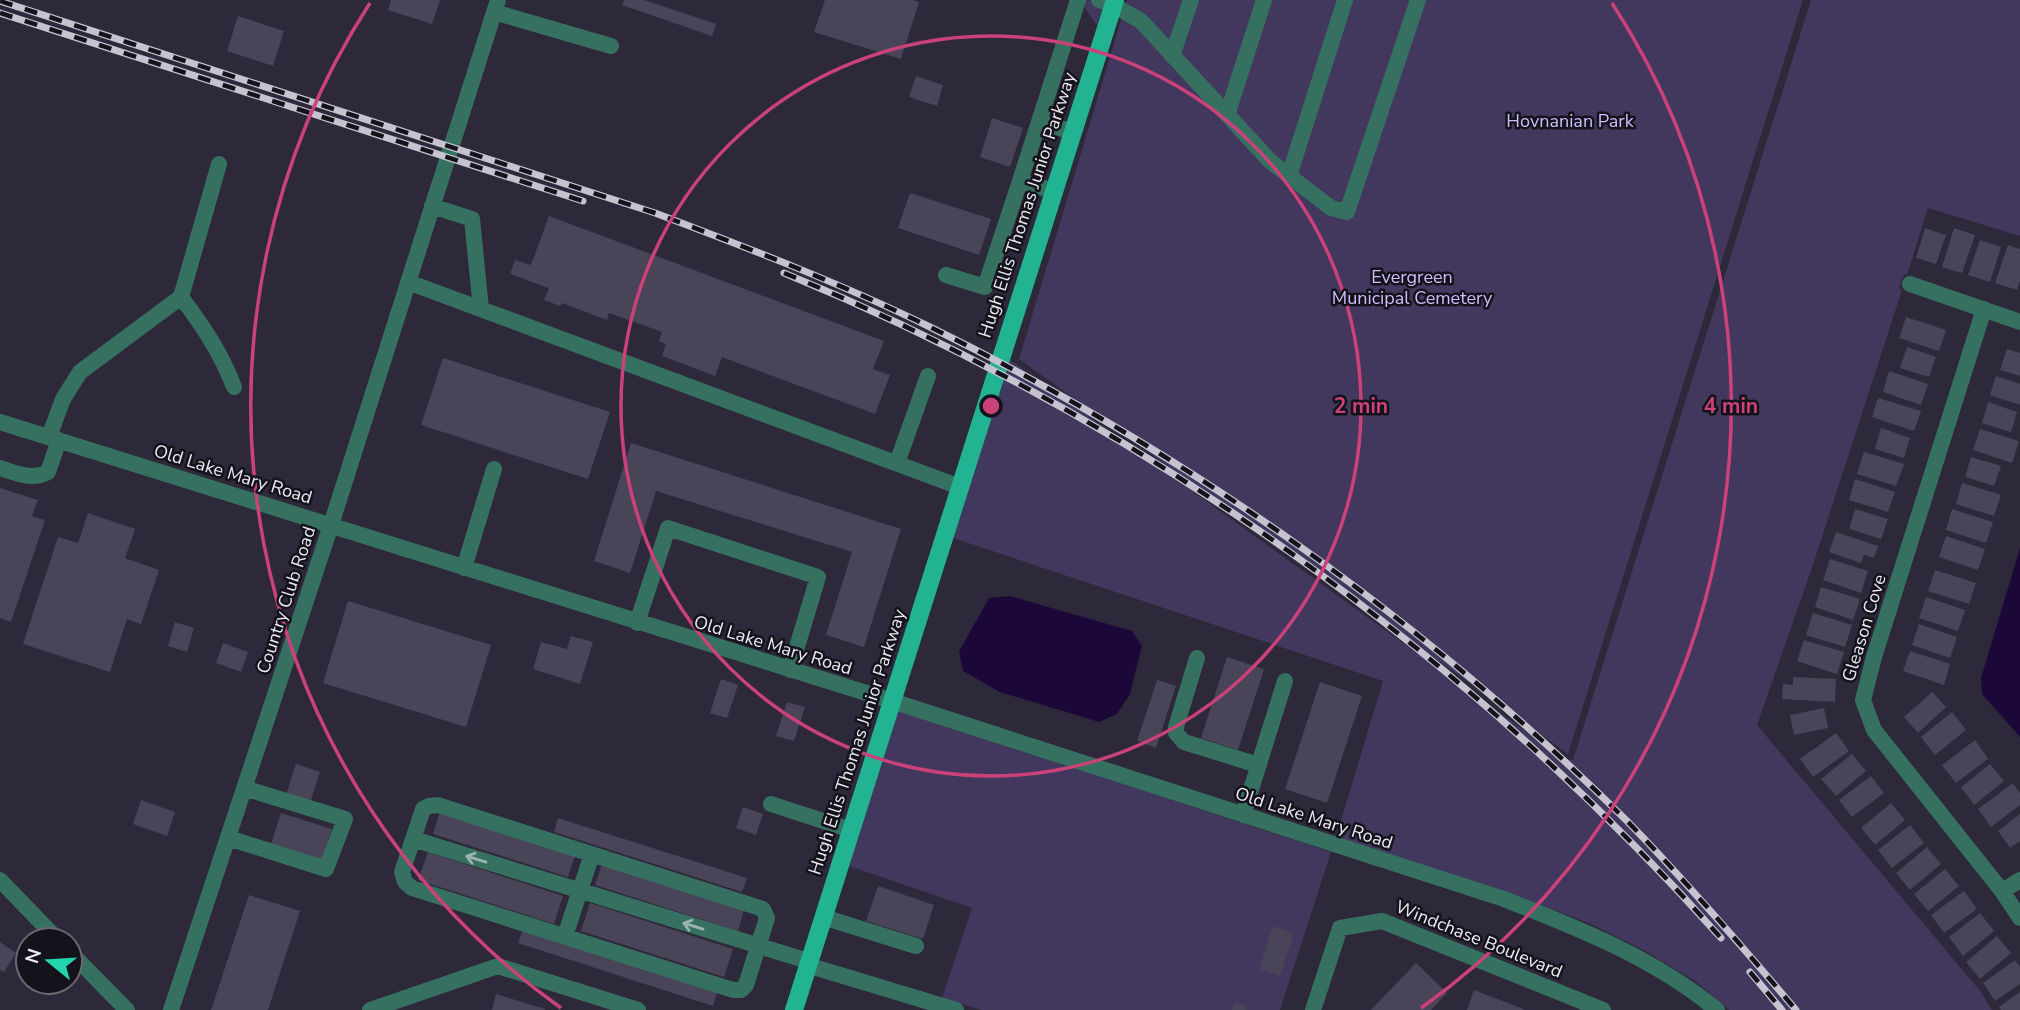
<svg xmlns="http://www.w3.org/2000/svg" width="2020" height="1010" font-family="'Nunito Sans',sans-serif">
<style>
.green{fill:#42375c}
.water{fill:#1c0838}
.building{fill:#494458}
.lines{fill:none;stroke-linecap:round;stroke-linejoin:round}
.minor{stroke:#367060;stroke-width:16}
.major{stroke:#22b393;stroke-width:18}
.rail-casing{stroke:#c6c3d0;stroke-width:7}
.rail{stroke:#14121a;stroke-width:4.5;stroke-dasharray:13;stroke-linecap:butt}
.oneway{stroke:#9bb3b2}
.ring{fill:none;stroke:#cb427a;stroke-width:3.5}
.labels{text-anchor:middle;stroke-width:5;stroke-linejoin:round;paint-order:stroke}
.park-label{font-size:18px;fill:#cebcff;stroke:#14121a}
.street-label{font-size:18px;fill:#edeaf6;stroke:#14121a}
.centre{fill:#cb427a;stroke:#14121a;stroke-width:3.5}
.ring-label{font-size:21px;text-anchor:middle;font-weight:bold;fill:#cb427a;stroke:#14121a;stroke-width:5;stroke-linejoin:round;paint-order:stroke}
</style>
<rect width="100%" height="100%" fill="#2d283a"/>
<path class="green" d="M1085,0H1105L1097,26L1083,5Z
M1127,0H1803L1568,754L1019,359Z
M1811,0H2020V236L1928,208L1907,275L1904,274L1899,288L1902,290L1812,568L1757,725L1981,992L1992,1010H1729L1695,981L1645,951L1591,924L1507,892L1336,837L1383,681L953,538L1010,360L1012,361L1564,759L1573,760Z
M898,711L1331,852L1280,1010H982L942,998L972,908L849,866Z"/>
<path class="water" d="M2020,548V737L1982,694L1981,678Z
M1010,596L1132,631L1142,646L1130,694L1117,714L1099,722L1000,692L963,671L959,652L989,598Z"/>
<path class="building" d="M391,0H440L432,24L388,10Z
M624,0H644L716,24L712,36L622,5Z
M825,0H913L919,2L901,59L814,32Z
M238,16L284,31L273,66L227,51Z
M916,76L943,85L937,106L909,97Z
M992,118L1023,128L1010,167L980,157Z
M910,193L991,219L979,255L898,228Z
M549,216L884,341L873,369L890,375L875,414L722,357L715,376L662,356L666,344L659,341L662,332L609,313L607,320L562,303L560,306L544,300L549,288L510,274L515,260L531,265Z
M1925,228L1946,235L1936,264L1916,258Z
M1954,228L1975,235L1962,273L1942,267Z
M1980,240L2001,247L1990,282L1968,275Z
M2008,245L2020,249V280L2017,290L1995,283Z
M1906,317L1946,330L1939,351L1899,338Z
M1907,347L1936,357L1929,377L1900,368Z
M2007,349L2020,353V376L2000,370Z
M443,358L610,412L588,479L421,425Z
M1889,371L1928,384L1921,405L1883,392Z
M1996,376L2020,384V405L1990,395Z
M1878,398L1921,411L1914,431L1872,417Z
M1988,402L2017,412L2011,432L1982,423Z
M1881,428L1910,438L1904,458L1875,449Z
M1980,429L2019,441L2012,463L1973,450Z
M631,443L901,529L864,647L826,635L852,552L656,491L630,573L594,561Z
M1864,452L1904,464L1896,486L1857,474Z
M1971,457L2001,466L1994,486L1965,477Z
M1855,479L1895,492L1888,512L1849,500Z
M1962,483L2001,495L1994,516L1956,504Z
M0,488L38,500L32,516L45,520L11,622L0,618Z
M1855,509L1888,519L1881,539L1849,529Z
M1952,509L1993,522L1986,543L1946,530Z
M88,513L135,529L125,558L159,570L141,624L127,619L110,672L23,644L58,537L78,543Z
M1836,532L1878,546L1874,558L1864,555L1861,563L1829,552Z
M1946,536L1985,549L1978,570L1939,557Z
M1830,559L1868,571L1861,593L1823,580Z
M1935,570L1976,583L1969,604L1928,591Z
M1821,587L1860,599L1853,620L1815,607Z
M1926,597L1965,610L1958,631L1919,618Z
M348,601L491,645L466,727L323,683Z
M1813,613L1852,625L1845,647L1806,635Z
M175,622L194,628L187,652L168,646Z
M1919,624L1957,637L1950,658L1912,645Z
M571,636L593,642L580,684L533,669L541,642L567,649Z
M1804,640L1844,652L1837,674L1797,661Z
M223,643L248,652L241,672L216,663Z
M1910,651L1950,664L1944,685L1903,671Z
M1227,657L1264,669L1238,750L1201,738Z
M1793,677L1836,679L1835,702L1782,699L1783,684L1793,685Z
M721,679L738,685L727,718L710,713Z
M1157,680L1176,686L1156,748L1137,741Z
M1320,682L1362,696L1327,803L1285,789Z
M1932,692L1946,707L1918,733L1904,717Z
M787,702L805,707L794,741L776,736Z
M1824,708L1828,728L1794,735L1790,715Z
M1952,712L1966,730L1935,755L1921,737Z
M1836,733L1849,751L1813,777L1800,759Z
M1975,740L1988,759L1956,783L1942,765Z
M1852,754L1866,771L1836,796L1821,779Z
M296,764L320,772L310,803L286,795Z
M1990,764L2004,781L1974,805L1961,787Z
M1871,776L1884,793L1852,817L1839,800Z
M2013,783L2020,793V805L1991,827L1978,809Z
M141,800L175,812L167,836L133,824Z
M1891,803L1905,820L1875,845L1861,828Z
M743,807L763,814L756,835L736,828Z
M440,812L575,856L568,877L433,834Z
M281,813L332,829L322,860L271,844Z
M2020,814V841L2010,848L1998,831Z
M558,818L747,878L742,892L554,832Z
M1910,825L1924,843L1892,868L1878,850Z
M1927,847L1941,864L1910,890L1896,873Z
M428,852L563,896L554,924L418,880Z
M602,864L744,910L738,931L595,885Z
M1945,869L1959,886L1928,911L1914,894Z
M878,886L934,905L923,939L866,921Z
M1964,891L1977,909L1944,933L1931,915Z
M249,895L300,911L268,1010H211Z
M590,903L733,949L724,977L581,931Z
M1980,913L1994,931L1963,956L1949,937Z
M1273,926L1294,933L1280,976L1259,969Z
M523,929L717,992L713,1006L518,943Z
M1997,936L2011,953L1980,979L1966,962Z
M0,942L16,953L4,972L0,970Z
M2015,960L2020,967V984L1995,1001L1983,983Z
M1416,963L1447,993L1431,1010H1371Z
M1474,990L1526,1010H1467Z
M2020,992V1010H2001L1999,1007Z
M496,994L545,1009V1010H492Z
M1235,1002L1247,1006L1246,1010H1232Z"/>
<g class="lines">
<path class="minor" d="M1099,0L1113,5L1141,21L1270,161L1331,208L1347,212L1418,0
M494,12L611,46
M1172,56L1191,0
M1227,115L1264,0
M1040,122L1073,132
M1289,176L1345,0
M1020,181L1078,0
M432,206L472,219L481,309
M946,275L985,287L1020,181L1054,191
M408,282L960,487
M1910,284L2020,322
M181,297C203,326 221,353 234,387
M1984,309L1874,657L1863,700L1874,730L2002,891L2020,918
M0,422L892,701L1504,899C1580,929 1654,958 1717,1010
M49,437L63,399L80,372L181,297L219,164
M897,463L928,376
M0,468C16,473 33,481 48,472L59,440
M464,568L494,469
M637,623L668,528L818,577L790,670
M1197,658L1176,727V733L1184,742L1258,765
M771,804L851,830
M438,805L763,909L767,918L746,985L741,990H733L412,888L405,882L402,872L423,809L429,806Z
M1243,815L1285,681
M228,838L326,869L345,819L244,788
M413,839L808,961
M0,880L58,940
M2002,891L2020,880
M823,917L916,946
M565,936L592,854
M70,952L127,1010
M807,965L956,1010
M171,1010L331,525L498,0
M370,1010L498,966L638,1010
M1313,1010L1340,928L1382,921L1603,1010"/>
<path class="major" d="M794,1010L1115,0"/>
<defs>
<path id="rail" d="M0,1L655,213C748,248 840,283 930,327C1186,452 1423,619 1626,820C1686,881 1741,945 1796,1010
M0,13L583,201
M784,273C1141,419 1464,650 1721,938
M1750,972L1782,1010"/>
</defs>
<use href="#rail" class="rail-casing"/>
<use href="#rail" class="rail"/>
</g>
<defs><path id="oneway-shaft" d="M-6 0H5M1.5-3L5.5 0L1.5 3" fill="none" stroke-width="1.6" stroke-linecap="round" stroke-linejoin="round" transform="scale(1.75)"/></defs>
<g class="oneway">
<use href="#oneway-shaft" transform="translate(476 859) rotate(-163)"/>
<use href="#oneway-shaft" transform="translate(693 926) rotate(-163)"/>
</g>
<g class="ring">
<circle cx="991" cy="406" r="370"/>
<path d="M561 1008A740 740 0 0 1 370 3M1612 3A740 740 0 0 1 1421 1008"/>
</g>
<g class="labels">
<g class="park-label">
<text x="1570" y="127">Hovnanian Park</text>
<text x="1412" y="283">Evergreen<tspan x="1412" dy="21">Municipal Cemetery</tspan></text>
</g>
<g class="street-label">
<text transform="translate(1027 205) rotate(-72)" y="6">Hugh Ellis Thomas Junior Parkway</text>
<text transform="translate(233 474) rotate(17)" y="6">Old Lake Mary Road</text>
<text transform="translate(286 600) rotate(-72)" y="6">Country Club Road</text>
<text transform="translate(1864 628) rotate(-73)" y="6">Gleason Cove</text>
<text transform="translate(773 645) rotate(17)" y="6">Old Lake Mary Road</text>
<text transform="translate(857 742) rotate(-72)" y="6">Hugh Ellis Thomas Junior Parkway</text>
<text transform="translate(1314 818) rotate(18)" y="6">Old Lake Mary Road</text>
<text transform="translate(1479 939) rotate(22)" y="6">Windchase Boulevard</text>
</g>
</g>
<circle cx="991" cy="406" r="10" class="centre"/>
<g class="ring-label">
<text x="1361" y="413">2 min</text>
<text x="1731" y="413">4 min</text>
</g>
<g transform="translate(49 961) rotate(288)"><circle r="33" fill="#14121a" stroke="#6b6872" stroke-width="2"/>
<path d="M0-5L12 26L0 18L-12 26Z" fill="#23d5af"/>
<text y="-10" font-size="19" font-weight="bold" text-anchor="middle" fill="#edeaf6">N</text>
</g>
</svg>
